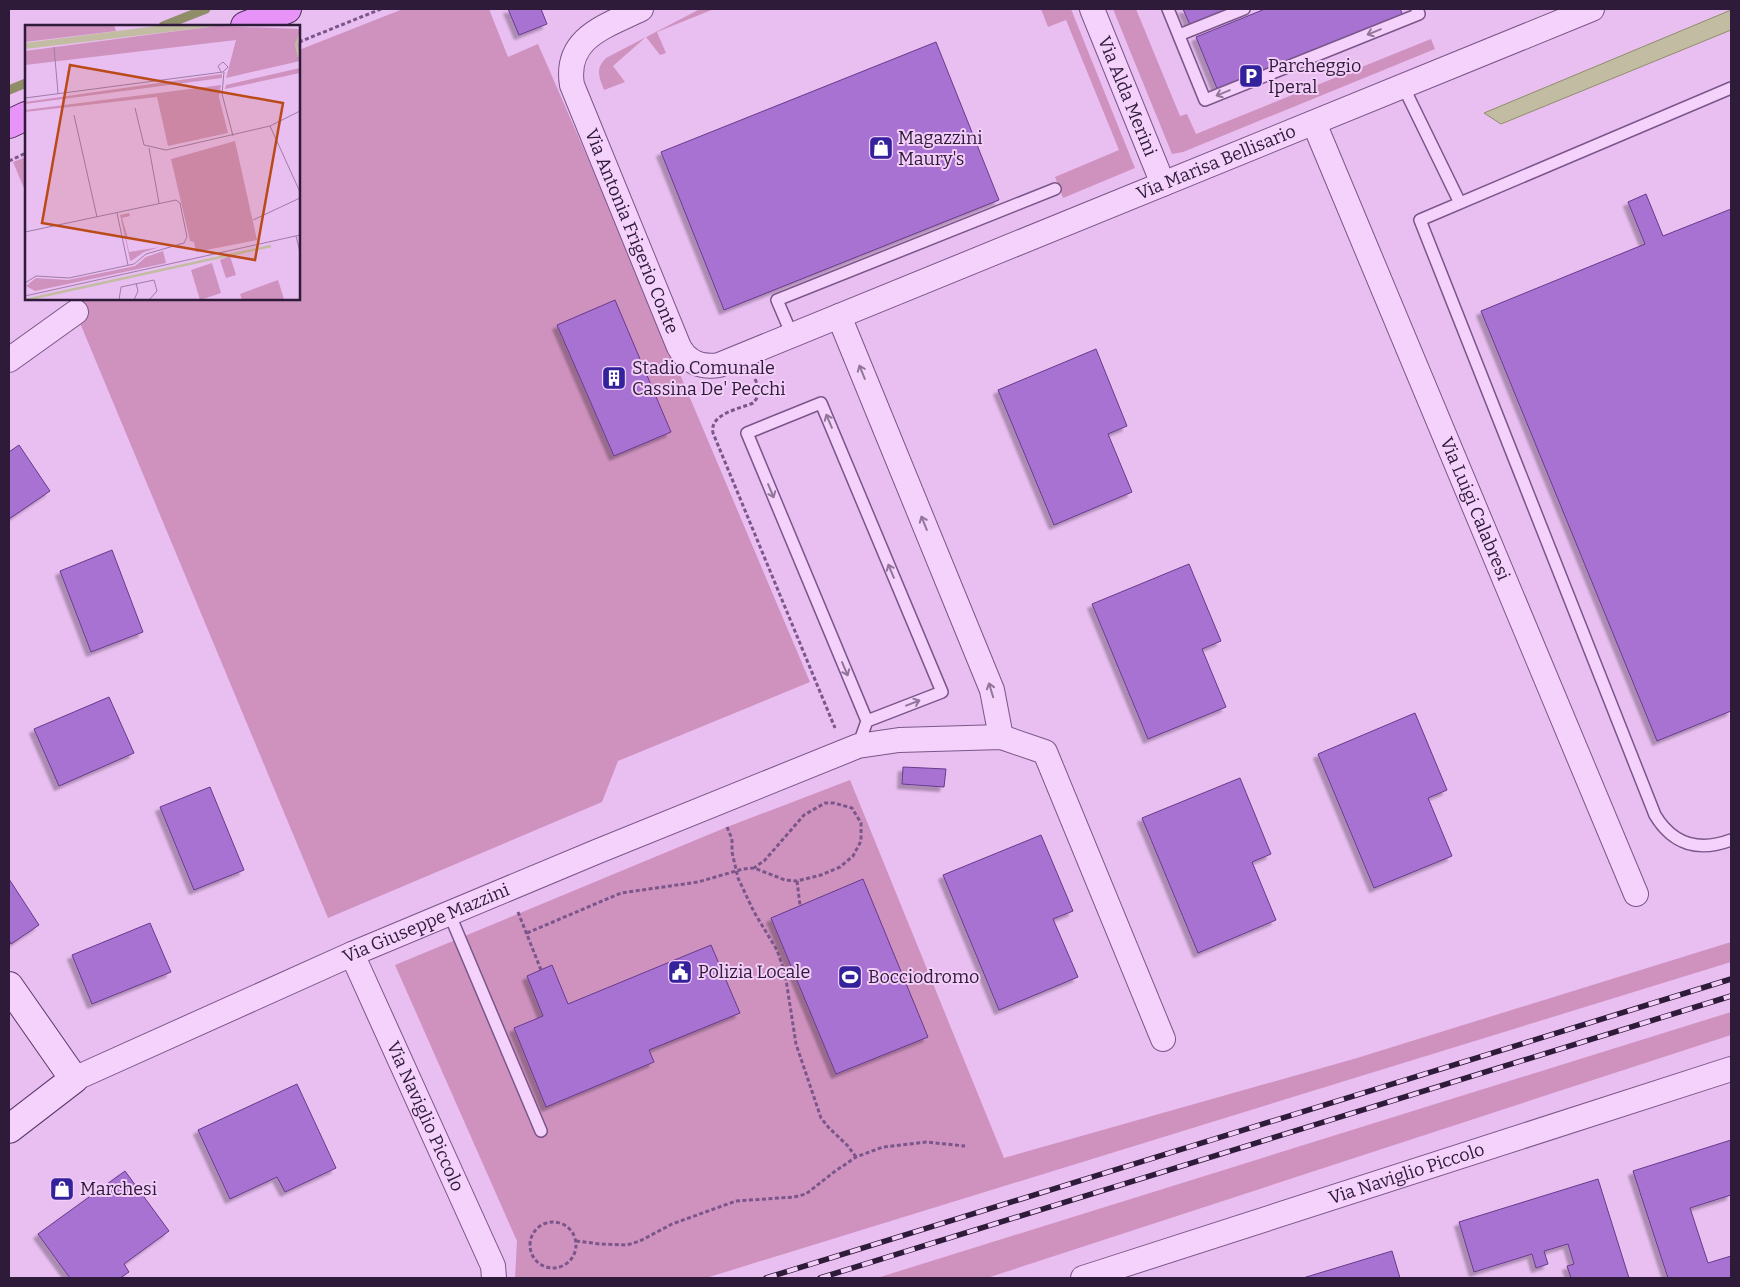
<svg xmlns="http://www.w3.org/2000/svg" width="1740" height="1287" font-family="Bitter,serif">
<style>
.green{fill:#cf92bf}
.water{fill:#c2bda2;stroke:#908d69}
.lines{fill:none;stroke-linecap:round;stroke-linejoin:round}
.stream{stroke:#908d69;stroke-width:9}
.building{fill:#a872d2;stroke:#663a8b;filter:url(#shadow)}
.lane-casing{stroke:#7a568a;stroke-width:14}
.street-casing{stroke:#7a568a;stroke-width:26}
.secondary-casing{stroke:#5a396c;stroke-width:30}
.primary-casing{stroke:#462b57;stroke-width:30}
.path{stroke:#7a568a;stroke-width:3;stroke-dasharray:4 2.5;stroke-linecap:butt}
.lane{stroke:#f5d2fb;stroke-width:11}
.street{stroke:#f5d2fb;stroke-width:24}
.secondary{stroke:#f5d2fb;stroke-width:28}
.primary{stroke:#e793f7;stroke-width:28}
.rail-casing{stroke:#2e1b39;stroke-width:5.5}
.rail{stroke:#f2cef8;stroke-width:4;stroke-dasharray:11;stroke-linecap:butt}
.oneway{stroke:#92769a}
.labels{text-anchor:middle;stroke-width:4;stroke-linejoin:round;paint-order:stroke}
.poi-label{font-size:18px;fill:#2e1b39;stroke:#f2cef8;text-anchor:start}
.street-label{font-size:18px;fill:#2e1b39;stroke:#f2cef8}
.inset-river{fill:none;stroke:#c2bda2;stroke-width:2.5}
.inset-road{fill:none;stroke:#9e7da7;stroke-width:1}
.view{fill:#ba4a17;fill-opacity:0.15;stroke:#ba4a17;stroke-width:2.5}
.inset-edge{fill:none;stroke:#2e1b39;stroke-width:2.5}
</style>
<defs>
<filter id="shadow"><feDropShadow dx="-4.5" dy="4.5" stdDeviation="1" flood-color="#0004"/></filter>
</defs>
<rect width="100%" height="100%" fill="#e9bef1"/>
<path class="green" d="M403,9H489L508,57L538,44L622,237L810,682L618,761L602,802L328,918L70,299H299V50Z
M700,9H714L657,32L666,53L660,55L646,37L613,66L625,82L604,90C599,77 595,69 606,58Z
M1041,9H1071L1135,168L1063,198L1055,177L1119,150L1066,20L1048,27Z
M1113,9H1136L1180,116L1187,114L1196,134L1431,39L1435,49L1183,152L1172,154Z
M26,157V193L13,162Z
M850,780L1004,1158L1357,1058L1731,942V962L706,1278H515L517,1241L395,965L727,827Z
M1731,1012V1035L987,1278H877Z"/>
<path class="water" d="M1731,10V30L1501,124L1484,113Z"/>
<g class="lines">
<path class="stream" d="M163,26L206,9
M9,90L26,83"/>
</g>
<path class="building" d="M508,9H541L547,24L519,35Z
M1183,9H1228L1190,25Z
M1265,9H1400L1403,15L1218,91L1196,37Z
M936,42L999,200L724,310L661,152Z
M1646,194L1663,236L1731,209V711L1657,741L1481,311L1645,244L1628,202Z
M615,300L671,432L614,456L557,325Z
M1096,349L1127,426L1108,434L1132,492L1054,525L998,390Z
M19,445L50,491L9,519V452Z
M112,550L143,632L91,652L60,571Z
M1189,564L1221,641L1202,649L1226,707L1148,739L1092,604Z
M109,697L134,753L59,786L34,729Z
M1415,713L1447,790L1428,798L1452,856L1374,888L1318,754Z
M903,767L946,769L944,787L902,784Z
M1240,778L1271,854L1252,862L1276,920L1198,953L1142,818Z
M210,787L244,870L194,890L160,807Z
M1041,835L1073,911L1053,919L1078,977L999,1010L943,875Z
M9,879L39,925L11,944L9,940Z
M863,879L928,1037L836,1074L771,918Z
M150,923L171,972L92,1004L72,955Z
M711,945L740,1013L649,1050L654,1062L546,1107L514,1028L543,1016L527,976L552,965L568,1004Z
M297,1084L336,1168L285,1192L277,1177L230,1199L198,1130Z
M1731,1140V1195L1690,1208L1708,1263L1731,1256V1278H1668L1633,1171Z
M125,1171L169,1231L124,1264L129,1272L120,1278H70L38,1234Z
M1598,1179L1629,1278H1571L1567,1266L1574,1264L1568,1244L1544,1251L1548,1264L1536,1268L1532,1254L1474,1272L1459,1222Z
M1392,1251L1400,1278H1303Z"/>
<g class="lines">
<defs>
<path id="lane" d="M1168,9L1205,100L1419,14L1417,9
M1179,35L1244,9
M1403,86L1460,203
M1731,88L1420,220L1655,815C1673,845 1699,852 1731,840
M792,335L777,300L1055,189
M858,746L867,721L747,433L821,403L942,692L867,721
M449,913L541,1131"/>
<g id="street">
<path id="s1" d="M641,9C607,26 564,37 572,85L679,347C687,362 702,368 719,365L1592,9"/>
<path id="s2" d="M1092,9L1163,184"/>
<path id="s3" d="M1314,123L1636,894"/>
<path d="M839,316L992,690L1001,737"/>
<path d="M9,360L76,312"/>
<path id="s4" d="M352,954L493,1266L494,1278"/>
<path id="s5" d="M74,1079L352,954L596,852L858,746L899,740L1001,737L1045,752L1163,1039"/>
<path id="s6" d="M1083,1278L1731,1069"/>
</g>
<path id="secondary" d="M9,986L74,1079L9,1129"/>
<path id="primary" d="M245,26L287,9
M9,124L26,116"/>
</defs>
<use href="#lane" class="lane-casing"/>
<use href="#street" class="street-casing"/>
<use href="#secondary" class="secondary-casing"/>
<use href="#primary" class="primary-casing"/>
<path class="path" d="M299,42L381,9
M9,161L26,153
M755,379C759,388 761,395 753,403C739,409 709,414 713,433L835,728
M727,827L732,839V852L738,878L754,912L777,950L785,973L796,1044L821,1118L829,1128L847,1145L856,1157
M797,881L800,905
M518,912L541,970
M527,933L621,893L698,882L743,869L754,868L785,880L797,881L821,875L840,867L853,856L861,841V823L852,808L834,803H825L804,815L765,860L754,868
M530 1245a23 23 0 1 1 46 0a23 23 0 1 1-46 0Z
M576,1241L600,1244L627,1245L640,1241L672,1224L736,1201L794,1197L806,1194L834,1172L856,1157L883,1147L926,1142L965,1146"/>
<use href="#lane" class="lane"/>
<use href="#street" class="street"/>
<use href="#secondary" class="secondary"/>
<use href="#primary" class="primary"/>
<defs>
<path id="rail" d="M766,1278L1731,979
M820,1278L1731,996"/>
</defs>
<use href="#rail" class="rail-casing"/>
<use href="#rail" class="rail"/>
</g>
<defs><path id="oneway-shaft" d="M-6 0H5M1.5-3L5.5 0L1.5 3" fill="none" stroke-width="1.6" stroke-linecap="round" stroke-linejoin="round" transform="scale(1.25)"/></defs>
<g class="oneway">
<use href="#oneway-shaft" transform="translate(1374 32) rotate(158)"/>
<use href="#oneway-shaft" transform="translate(1223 93) rotate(158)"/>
<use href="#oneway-shaft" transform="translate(862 372) rotate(-112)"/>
<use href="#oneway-shaft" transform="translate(829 421) rotate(-113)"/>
<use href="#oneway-shaft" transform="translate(771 491) rotate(67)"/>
<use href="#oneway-shaft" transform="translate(924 523) rotate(-112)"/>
<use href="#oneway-shaft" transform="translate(891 571) rotate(-113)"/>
<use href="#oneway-shaft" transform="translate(845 669) rotate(67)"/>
<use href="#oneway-shaft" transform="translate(991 690) rotate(-107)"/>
<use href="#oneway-shaft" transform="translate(913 703) rotate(-21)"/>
</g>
<defs>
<symbol id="parking-square" viewBox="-11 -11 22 22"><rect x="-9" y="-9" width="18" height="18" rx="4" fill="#34229d" stroke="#f2cef8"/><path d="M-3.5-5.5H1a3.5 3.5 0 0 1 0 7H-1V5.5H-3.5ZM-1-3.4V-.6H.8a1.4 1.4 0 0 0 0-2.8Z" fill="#fff"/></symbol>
<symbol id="shop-square" viewBox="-11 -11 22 22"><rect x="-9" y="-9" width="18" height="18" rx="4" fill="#34229d" stroke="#f2cef8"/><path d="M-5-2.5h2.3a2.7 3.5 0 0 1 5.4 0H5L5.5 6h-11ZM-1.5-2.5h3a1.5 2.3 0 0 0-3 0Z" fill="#fff"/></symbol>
<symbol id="building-square" viewBox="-11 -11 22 22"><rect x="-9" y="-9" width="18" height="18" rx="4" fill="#34229d" stroke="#f2cef8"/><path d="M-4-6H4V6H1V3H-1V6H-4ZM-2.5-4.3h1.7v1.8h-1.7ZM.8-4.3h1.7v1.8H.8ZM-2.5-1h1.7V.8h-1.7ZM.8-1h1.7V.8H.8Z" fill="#fff"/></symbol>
<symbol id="civic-square" viewBox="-11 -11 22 22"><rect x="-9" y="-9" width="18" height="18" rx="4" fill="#34229d" stroke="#f2cef8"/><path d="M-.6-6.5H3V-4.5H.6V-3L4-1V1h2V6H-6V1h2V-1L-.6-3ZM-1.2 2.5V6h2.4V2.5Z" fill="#fff"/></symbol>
<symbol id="stadium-square" viewBox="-11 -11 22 22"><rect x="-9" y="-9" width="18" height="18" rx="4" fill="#34229d" stroke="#f2cef8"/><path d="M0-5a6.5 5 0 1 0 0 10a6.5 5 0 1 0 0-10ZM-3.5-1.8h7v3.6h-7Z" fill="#fff"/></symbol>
</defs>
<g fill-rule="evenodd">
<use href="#parking-square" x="1237" y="62" width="28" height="28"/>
<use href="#shop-square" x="867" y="134" width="28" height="28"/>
<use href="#building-square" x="600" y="364" width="28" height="28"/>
<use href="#civic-square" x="666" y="958" width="28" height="28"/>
<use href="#stadium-square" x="836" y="963" width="28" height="28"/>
<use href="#shop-square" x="48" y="1175" width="28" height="28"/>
</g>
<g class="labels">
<g class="poi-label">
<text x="1268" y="72">Parcheggio<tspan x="1268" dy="21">Iperal</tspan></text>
<text x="898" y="144">Magazzini<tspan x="898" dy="21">Maury's</tspan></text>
<text x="632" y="374">Stadio Comunale<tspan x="632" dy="21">Cassina De' Pecchi</tspan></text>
<text x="698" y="978">Polizia Locale</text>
<text x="868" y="983">Bocciodromo</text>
<text x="80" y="1195">Marchesi</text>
</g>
<g class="street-label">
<text dy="6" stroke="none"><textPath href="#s2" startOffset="94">Via Alda Merini</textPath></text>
<text dy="6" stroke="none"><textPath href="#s1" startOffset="980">Via Marisa Bellisario</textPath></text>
<text dy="6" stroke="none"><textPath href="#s1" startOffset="271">Via Antonia Frigerio Conte</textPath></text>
<text dy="6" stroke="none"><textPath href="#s3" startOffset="418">Via Luigi Calabresi</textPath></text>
<text dy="6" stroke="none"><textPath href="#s5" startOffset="385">Via Giuseppe Mazzini</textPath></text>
<text dy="6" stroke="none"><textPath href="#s4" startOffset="178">Via Naviglio Piccolo</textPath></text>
<text dy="6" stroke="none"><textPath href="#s6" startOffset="340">Via Naviglio Piccolo</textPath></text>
</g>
</g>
<g transform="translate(25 25)">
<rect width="275" height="275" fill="#e9bef1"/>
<path d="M0,0H89L91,6L0,17ZM191,1L275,4V36L201,53L211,15L0,40V26ZM275,43V48L200,64L201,60ZM197,49V53L0,79V77ZM196,60L194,72L203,108L143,121L132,72L0,87V85ZM210,116L232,215L171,227L169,217L165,216L146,134ZM104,188L105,191L97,193L103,213H101L104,227L135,222L119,227L106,236L105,235L95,190ZM138,226L141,238L10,266L1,261L11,253L43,255L110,241L121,232ZM205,231L211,250L201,253L195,235ZM187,238L196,268L175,275L166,245ZM253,255L259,274L217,275L215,269Z" fill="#cf92bf"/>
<path d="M139,0H275L193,1L0,24V18Z" fill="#c2bda2"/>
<path class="inset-river" d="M274,32L271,20L275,10M0,275L246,221"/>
<path class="inset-road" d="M29,22L33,68M199,47L197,69L208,111M0,73L198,47L203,42L198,37L193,41L196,47M110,83L119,120L141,125L245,101L275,86M49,90L72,192M245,101L275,167M124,123L134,178M92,188L103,240M228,195L275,173M0,207L151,175L155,178L162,212L159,218L121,229L109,239L44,253L11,251L0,258M271,211L275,227M0,271L275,210M94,275L96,262L129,255L132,266L124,275M109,275L113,266L111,258"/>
<path class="view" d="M45,40L258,78L230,235L17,198Z"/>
<rect width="275" height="275" class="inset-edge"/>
</g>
<rect width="1740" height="1287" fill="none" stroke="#2e1b39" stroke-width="20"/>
</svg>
